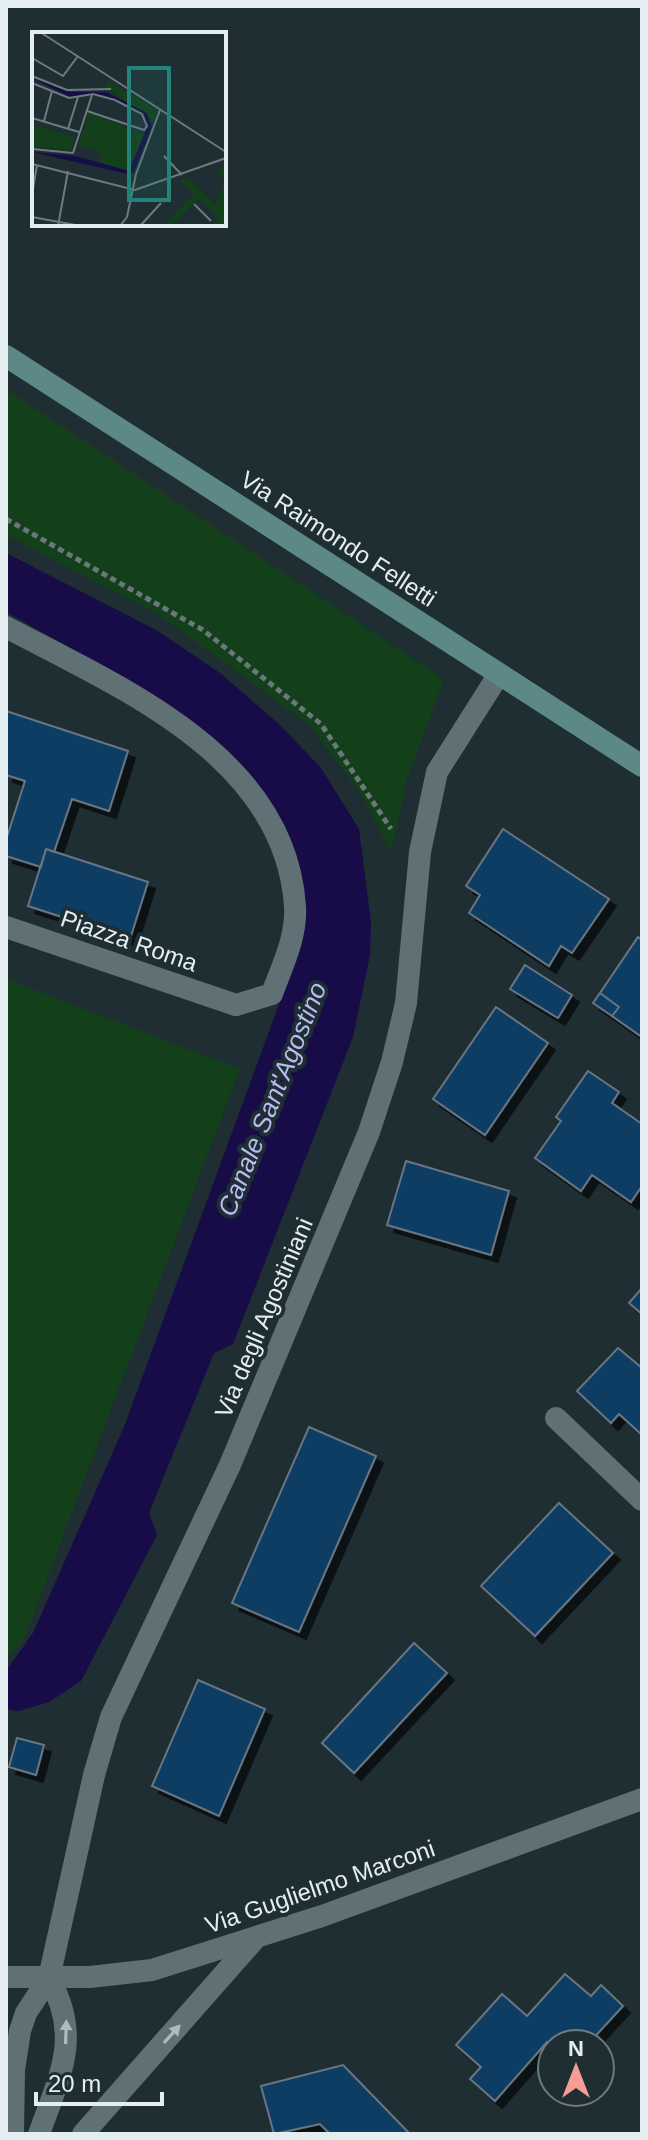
<svg xmlns="http://www.w3.org/2000/svg" width="648" height="2140" font-family="Arial,sans-serif">
<style>
.green{fill:#143f1b}
.water{fill:#170b48}
.building{fill:#0c3c64;stroke:#697580;stroke-width:2;filter:url(#shadow)}
.lines{fill:none;stroke-linecap:round;stroke-linejoin:round}
.path{stroke:#6a777b;stroke-width:5;stroke-dasharray:6 4;stroke-linecap:butt}
.pedestrian{stroke:#607175;stroke-width:22}
.minor{stroke:#607175;stroke-width:22}
.secondary{stroke:#5c8986;stroke-width:22}
.oneway{fill:#afbcbf}
.labels{text-anchor:middle;stroke-width:8;stroke-linejoin:round;paint-order:stroke}
.street-label{font-size:24px;fill:#e4eef0;stroke:#1e2e32}
.water-label{font-size:26px;font-style:italic;fill:#b8bbf4;stroke:#1e2e32}
.inset-road{fill:none;stroke:#6d7b7e;stroke-width:2}
.view{fill:#24827b;fill-opacity:0.15;stroke:#24827b;stroke-width:4}
.inset-edge{fill:none;stroke:#e4eef0;stroke-width:4}
</style>
<defs>
<filter id="shadow"><feDropShadow dx="7" dy="7" stdDeviation="0" flood-color="#0009"/></filter>
</defs>
<rect width="100%" height="100%" fill="#1e2e32"/>
<path class="green" d="M6,389L444,679L407,780L391,854L360,792L308,724L158,614L6,535Z
M6,979L240,1069L23,1642L6,1656Z"/>
<path class="water" d="M6,553L156,630L220,673L280,725L321,768L359,829L371,923L370,955L353,1037L233,1344L214,1353L149,1513L157,1535L81,1681L49,1702L19,1711L6,1709V1671L33,1633L124,1427L282,996L300,877L288,833L265,793L236,760L88,658L6,612Z"/>
<path class="building" d="M6,711L128,751L109,811L72,799L54,852L46,849L41,867L6,856V840L25,781L6,775Z
M503,829L609,899L572,953L561,946L549,966L469,913L480,895L466,886Z
M46,849L148,882L130,939L28,906Z
M638,937L642,940V1037L612,1016L619,1007L600,993Z
M525,965L572,995L558,1018L510,989Z
M600,993L619,1007L612,1016L593,1003Z
M496,1007L548,1043L485,1135L433,1099Z
M588,1071L619,1092L612,1103L642,1124V1186L631,1202L592,1175L581,1191L535,1158L561,1121L556,1117Z
M406,1161L509,1191L491,1255L387,1225Z
M642,1288V1314L629,1303Z
M618,1348L642,1368V1435L619,1414L611,1423L577,1391Z
M309,1427L376,1456L299,1632L232,1603Z
M559,1503L613,1553L535,1636L481,1586Z
M414,1643L447,1673L354,1773L322,1743Z
M198,1680L265,1709L219,1816L152,1786Z
M17,1738L44,1745L36,1775L9,1767Z
M565,1974L591,1996L601,1985L623,2006L588,2044L552,2047L547,2042L495,2101L470,2079L481,2067L456,2045L502,1994L527,2016Z
M343,2065L410,2134H330L320,2124L274,2134L261,2086Z"/>
<g class="lines">
<path class="path" d="M6,519L203,630L321,724L391,829"/>
<path class="pedestrian" d="M6,627C121,688 285,756 295,906C297,937 282,966 272,994L236,1005"/>
<path class="minor" d="M6,927L236,1005
M556,1418L642,1500
M6,1977H90L152,1970L322,1916L642,1799
M13,2134L14,2070L20,2031L26,2013L49,1978L94,1775L111,1717L230,1465L369,1132L392,1062L406,1003L420,852L437,772L499,674
M39,2134C60,2074 82,2038 49,1978
M83,2134L254,1940"/>
<path class="secondary" d="M6,356L642,766"/>
</g>
<defs><path id="oneway-solid" d="M-6-.8H1V-3.2L6.5 0L1 3.2V.8H-6Z" transform="scale(2)"/></defs>
<g class="oneway">
<use href="#oneway-solid" transform="translate(66 2032) rotate(-88)"/>
<use href="#oneway-solid" transform="translate(172 2034) rotate(-48)"/>
</g>
<g class="labels">
<g class="street-label">
<text transform="translate(338 539) rotate(33)" y="8">Via Raimondo Felletti</text>
<text transform="translate(129 941) rotate(19)" y="8">Piazza Roma</text>
<text transform="translate(264 1318) rotate(-67)" y="8">Via degli Agostiniani</text>
<text transform="translate(320 1887) rotate(-19)" y="8">Via Guglielmo Marconi</text>
</g>
<g class="water-label">
<text transform="translate(272 1099) rotate(-68)" y="9">Canale Sant'Agostino</text>
</g>
</g>
<g transform="translate(32 32)">
<rect width="194" height="194" fill="#1e2e32"/>
<path d="M76,49L125,78L122,89L80,60L73,54ZM57,81L112,102L97,139L66,130L68,120L46,113ZM0,92L43,105L39,118L0,115ZM194,134V194L180,193L187,185L167,166L140,194H131L162,162L148,148L156,145L184,174L192,148L185,136Z" fill="#143f1b"/>
<path d="M0,46L37,60H74L115,81L120,95L102,140L96,142L0,120L43,124L97,139L116,93L110,81L71,63L36,64Z" fill="#170b48"/>
<path class="inset-road" d="M8,0L194,120M0,26L31,44L46,24M0,44L35,58L79,57M0,51L37,66L61,62L83,68L110,82L115,94L112,98L55,79M0,86L47,100M12,89L20,59M36,97L46,65M0,117L41,121L60,63M132,124L150,143M0,132L103,158L194,126M0,163L5,133M162,172L179,189M0,185L49,194M26,194L36,139M88,194L95,185L104,142L128,78M108,194L129,171"/>
<path class="view" d="M97,36H137V168H97Z"/>
<rect width="194" height="194" class="inset-edge"/>
</g>
<rect width="648" height="2140" fill="none" stroke="#e4eef0" stroke-width="16"/>
<g transform="translate(576 2068)"><circle r="38" fill="#1e2e32" stroke="#6d7b7e" stroke-width="2"/>
<path d="M0-6L14 30L0 20L-14 30Z" fill="#f59c95"/>
<text y="-12" font-size="22" font-weight="bold" text-anchor="middle" fill="#e4eef0">N</text>
</g>
<path d="M36 2092v12h126v-12" fill="none" stroke="#e4eef0" stroke-width="4"/>
<text x="48" y="2092" font-size="24" fill="#e4eef0" stroke="#1e2e32" stroke-width="6" paint-order="stroke">20 m</text>
</svg>
